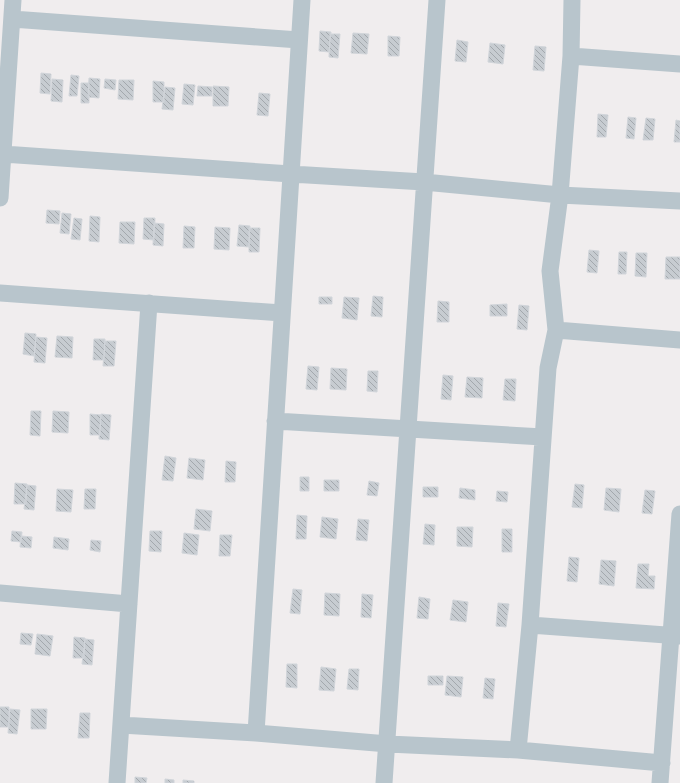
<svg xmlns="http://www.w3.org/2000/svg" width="680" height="783" font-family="Helvetica,sans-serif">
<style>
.building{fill:url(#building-back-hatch);stroke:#d1d5da}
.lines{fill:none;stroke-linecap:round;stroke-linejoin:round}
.minor{stroke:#b8c5cc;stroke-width:17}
</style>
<defs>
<pattern id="building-back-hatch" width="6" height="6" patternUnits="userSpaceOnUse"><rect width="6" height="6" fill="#c7ccd1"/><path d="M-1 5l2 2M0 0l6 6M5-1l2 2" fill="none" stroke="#a3a8ad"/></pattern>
</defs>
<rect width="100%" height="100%" fill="#f0edee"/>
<path class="building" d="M320,31L331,32L329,52L319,51Z
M353,33L369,34L367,54L351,53Z
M330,34H340L338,58L329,57Z
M388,36L400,37L399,56H388Z
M457,40L468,42L466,62L455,61Z
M490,43L505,45L503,64L488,62Z
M535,46L546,47L544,71L533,70Z
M41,73L51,74L50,94L40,93Z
M71,75L79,76L77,96H69Z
M89,78L100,79L99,98L88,97Z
M52,79L63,80L62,102L51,101Z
M105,79L116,80L115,90L104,88Z
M119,80H134L133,100L118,99Z
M153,81L164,82V102H153Z
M81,83H89V103H81Z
M184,84L195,85L193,105L182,104Z
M198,86L212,87V96H197Z
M213,86L229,87L228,106H213Z
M165,87L175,88L173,110L162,109Z
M259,93L270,94L268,116L257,115Z
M598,114L608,115L606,137H597Z
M628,117L636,118L634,139L626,138Z
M646,118L655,119L653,140H643Z
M676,120L680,121V142H674Z
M47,210L60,211L59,224L46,223Z
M62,213L71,214L69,234L60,233Z
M90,216L100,217L99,242L89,241Z
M74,218L82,219L80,240L71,239Z
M144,218H155L154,240L143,239Z
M120,222H135L134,244L119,243Z
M154,223L164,224L163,246L153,245Z
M239,225L250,226L249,247L237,246Z
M184,226L195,227L194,248H183Z
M215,227L230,228L229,250L214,249Z
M249,228H260L259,252H249Z
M589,250L599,251L597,273L587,272Z
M619,252H627L626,274H618Z
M636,253H647L646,277L635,276Z
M666,257H680V279H665Z
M373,296L383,297L382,317L371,316Z
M319,297H332V304H319Z
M344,297L359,298L357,320L342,318Z
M438,301L449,302V322H437Z
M507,304V316H490V305Z
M519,305L529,306L527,330L517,329Z
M25,333L36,334L34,356L23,354Z
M57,336L73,337L72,358L55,357Z
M36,337L47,338L45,363L34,362Z
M94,339H105L104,360H93Z
M105,341H116L114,366H103Z
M308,366L319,367L317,390L306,389Z
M331,368L347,369L346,390L330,389Z
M368,371H378L377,392L367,391Z
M443,375L453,376L451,400L441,399Z
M467,377L483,378L482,398L465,397Z
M505,379H516L515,401L503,400Z
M31,411H41L40,436L30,435Z
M53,411L69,412L68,433L52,432Z
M90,414L101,415L100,435H90Z
M101,414L111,415L109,440L99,439Z
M165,456L176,458L173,481L162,480Z
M189,458L205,460L203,480L187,478Z
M226,461L236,462L235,482H225Z
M300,477H309V491H300Z
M324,480H339V491H324Z
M369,481L379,483L377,496L367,495Z
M15,483L27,484L26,504H14Z
M575,484L584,485L582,508L572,507Z
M27,485L36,486L34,510L24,509Z
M423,487H438V497H423Z
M460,488L475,490V500L459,498Z
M606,488L621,489L619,512L604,510Z
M57,489L73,490L71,512L56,511Z
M85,489H96L95,509H84Z
M645,490L655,491L652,514L642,513Z
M497,491L508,492L507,502L496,501Z
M196,509L212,511L210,531L194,529Z
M297,515L307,516L306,539H296Z
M322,517L338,519L336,539L320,537Z
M358,519L369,520L367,541L356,540Z
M425,524L435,525L434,545L423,544Z
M457,527H473L472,547L457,546Z
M502,529H512V552H502Z
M12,531L22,532L21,542L11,541Z
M150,531H162L161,552L149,551Z
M184,533L199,535L197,555L182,553Z
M220,535H232L230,556H219Z
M21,536L32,537L31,548L20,547Z
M54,537L69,539L68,550L53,548Z
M91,540L101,541L100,552L90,550Z
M569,557L579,558L577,582L567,581Z
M601,560L616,561L614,586L599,584Z
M638,564H649L648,576H655L654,589L636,588Z
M293,589L302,590L300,614L290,613Z
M325,593L340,594L339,616L324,615Z
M362,594L373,595L371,618L361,617Z
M419,597L430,599L428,619L417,618Z
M453,600L468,602L466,622L450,620Z
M498,603L509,604L506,627L496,626Z
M21,633L33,634L31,645L20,644Z
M37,634L53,636L50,656L35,654Z
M74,637L85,638L84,658H73Z
M85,639L94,640L92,665L82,664Z
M287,664H297V688L286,687Z
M321,667L336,669L334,691L319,690Z
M349,669H359L358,690L347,689Z
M428,676H443V685H428Z
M447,676L463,677L461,697L445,695Z
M485,678L495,679L493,699L483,698Z
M0,707H9V727H0Z
M10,709L20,710L17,734L8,733Z
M31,709H47L46,729H31Z
M80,713H90L89,738H78Z
M135,777L147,778L146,783H135Z
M165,779L174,780V783H165Z
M183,780L194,781V783H183Z"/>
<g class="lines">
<path class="minor" d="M12,19L299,40
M571,56L680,64
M3,154L291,174L424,182L560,195L680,201
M0,198L13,0
M0,293L282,313
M556,330L680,340
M275,421L543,437
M0,593L129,604
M530,625L680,636
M121,725L256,733L388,744L518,750L662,763
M256,733L302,0
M518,750L530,625L548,368L556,330L550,271L560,195L571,56L572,0
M117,783L149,303
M384,783L437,0
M660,783L680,514"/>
</g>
</svg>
